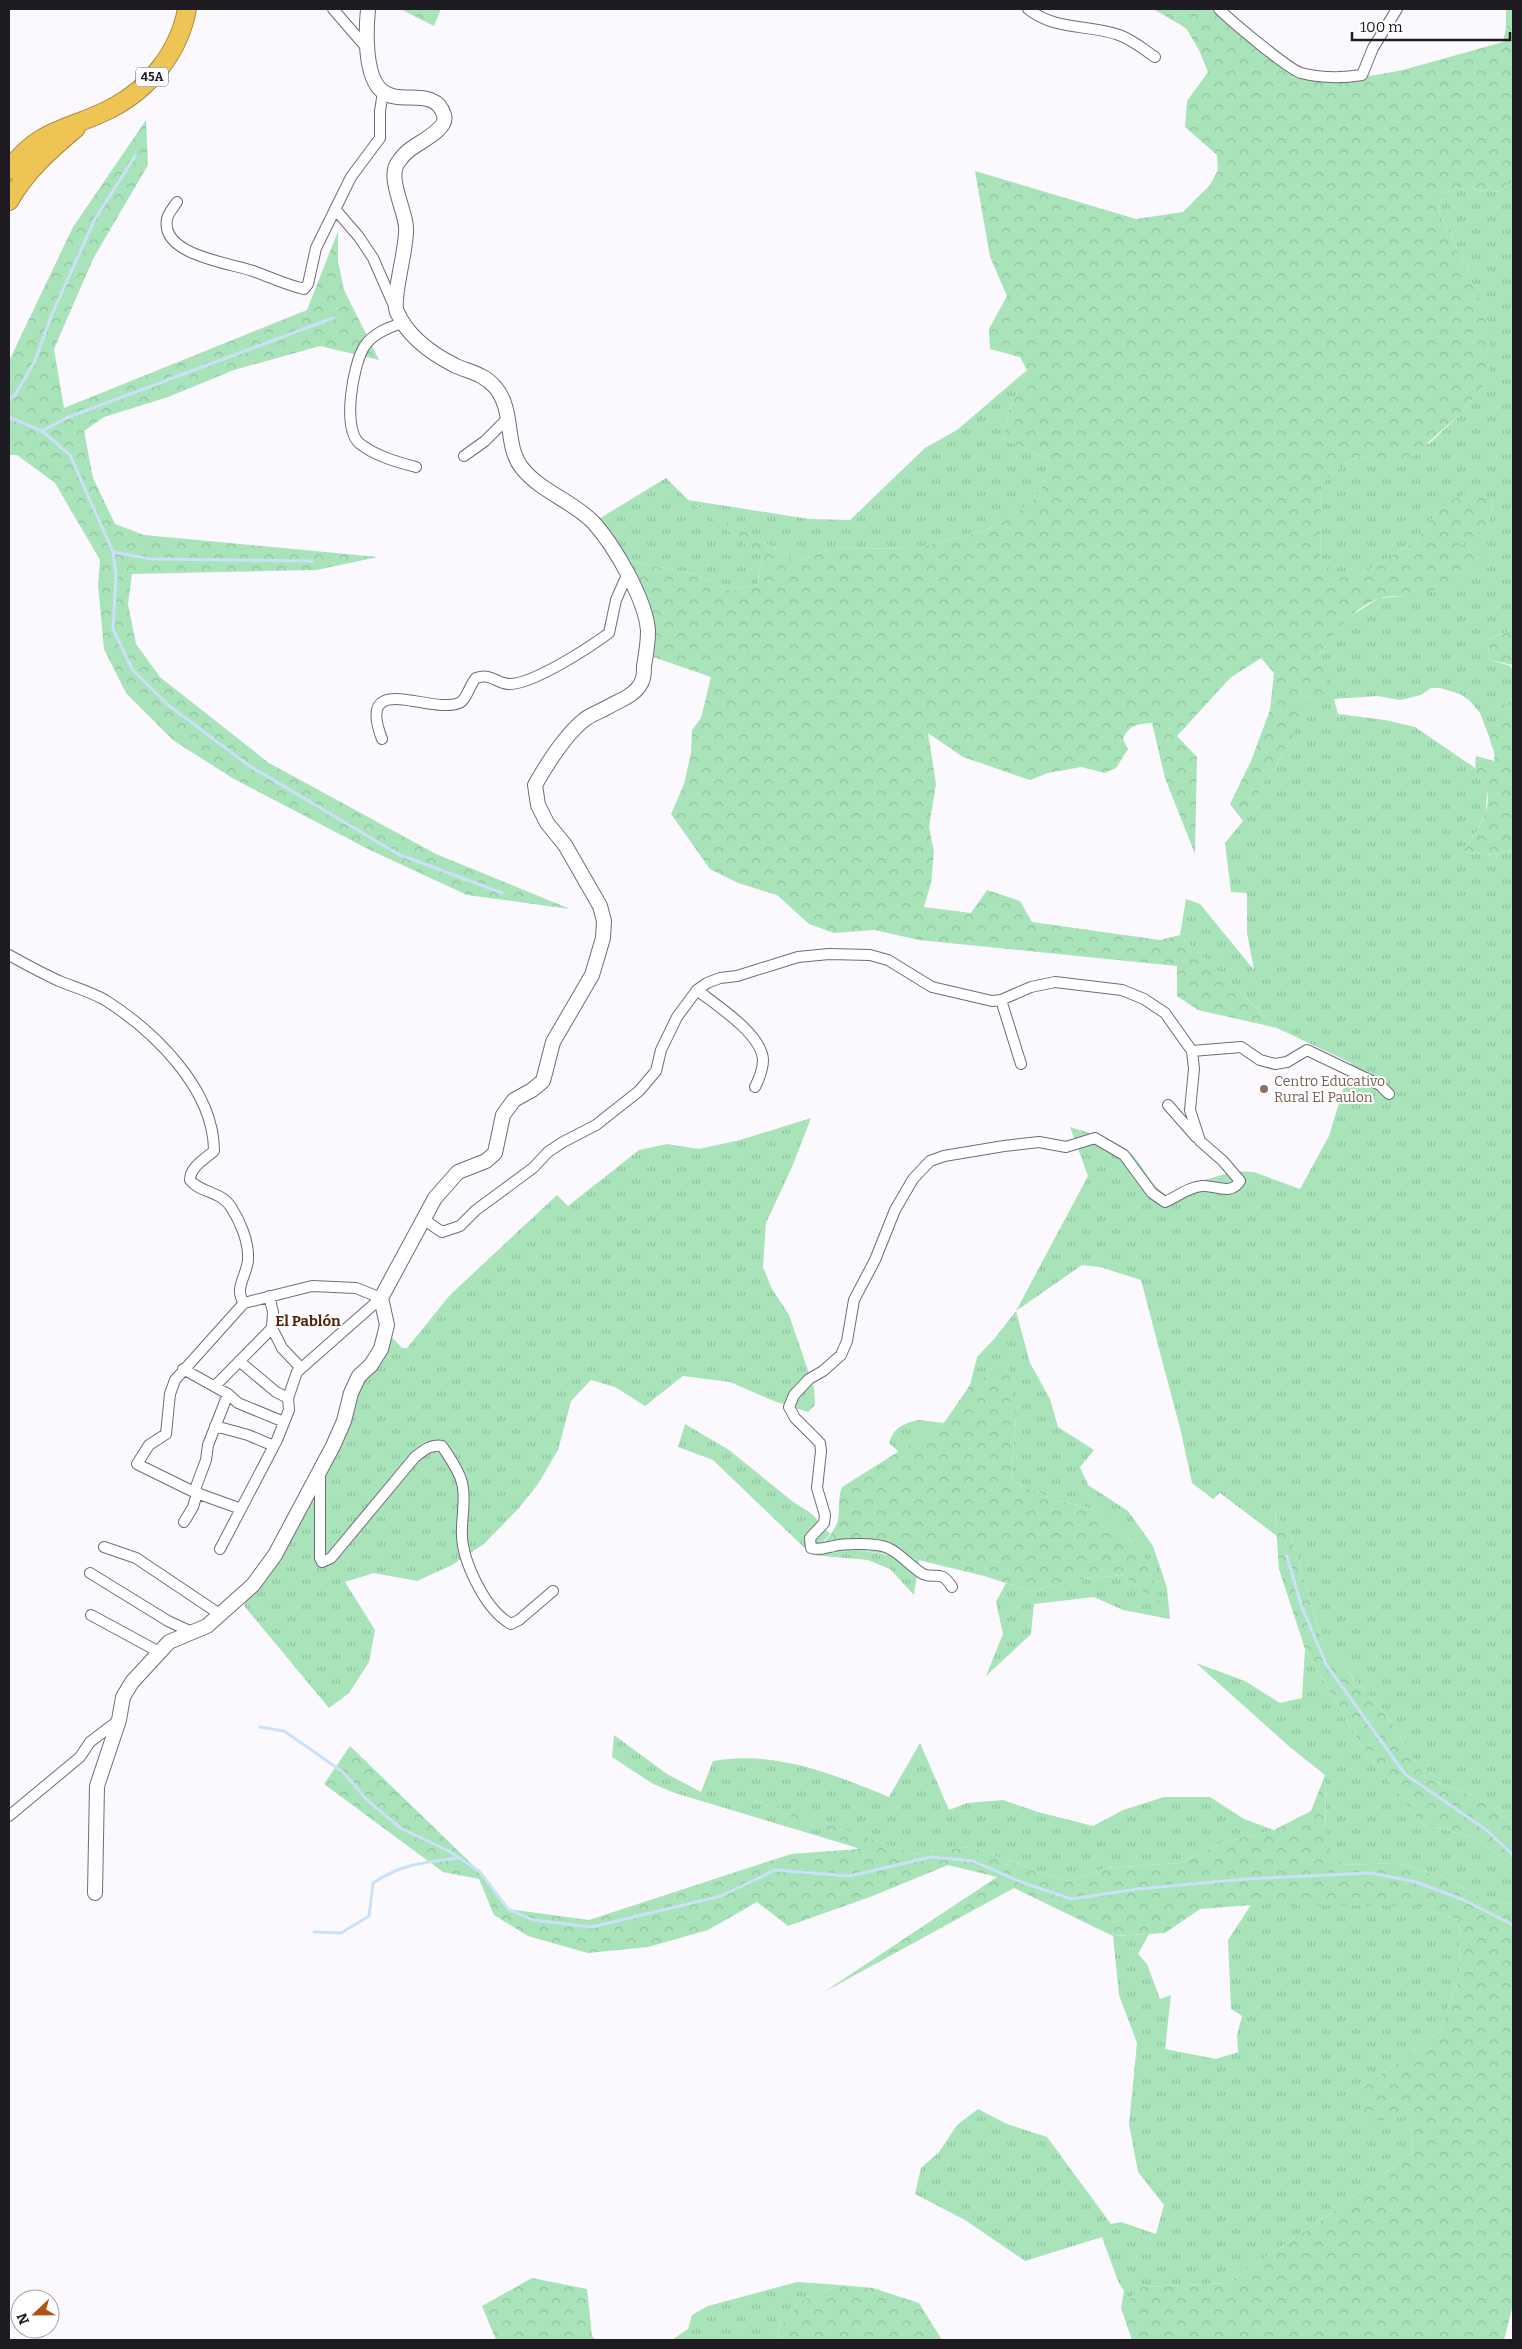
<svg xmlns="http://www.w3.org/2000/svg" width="1522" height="2349" font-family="Bitter,serif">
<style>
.grass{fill:url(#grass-tufts)}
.forest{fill:url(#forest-crowns)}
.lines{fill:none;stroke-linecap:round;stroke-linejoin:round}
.stream{stroke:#cbe1fb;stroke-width:3}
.street-casing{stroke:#716a7e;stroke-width:12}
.secondary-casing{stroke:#716a7e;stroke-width:16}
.highway-casing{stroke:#a58a44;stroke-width:20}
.street{stroke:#fff;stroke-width:10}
.secondary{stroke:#fff;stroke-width:14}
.highway{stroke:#eec555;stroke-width:18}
.education-dot{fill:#8d6e63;stroke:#fff;stroke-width:2}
.labels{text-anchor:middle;stroke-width:4;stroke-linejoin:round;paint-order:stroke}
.shield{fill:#fff;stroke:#625f65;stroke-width:1}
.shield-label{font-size:12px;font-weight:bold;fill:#1e1b23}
.education-label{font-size:14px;fill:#785e54;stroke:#fff;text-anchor:start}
.neighbourhood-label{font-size:15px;font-weight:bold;fill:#55260a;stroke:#fff}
</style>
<defs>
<pattern id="grass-tufts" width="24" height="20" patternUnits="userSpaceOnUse" patternTransform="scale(1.25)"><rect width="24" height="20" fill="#a8e3b9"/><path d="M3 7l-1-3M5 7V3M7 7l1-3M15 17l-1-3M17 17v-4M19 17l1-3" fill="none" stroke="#90c29f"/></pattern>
<pattern id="forest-crowns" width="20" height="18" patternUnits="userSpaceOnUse" patternTransform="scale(1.25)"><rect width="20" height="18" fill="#a8e3b9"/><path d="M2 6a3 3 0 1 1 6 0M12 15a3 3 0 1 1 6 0" fill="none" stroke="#90c29f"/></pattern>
</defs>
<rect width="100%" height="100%" fill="#fbf9fe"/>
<path class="grass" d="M1513,176V629L1487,640L1490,660L1511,666L1513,673V698C1500,709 1495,723 1490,739L1480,713L1469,700L1460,694L1440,688H1431L1421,695L1400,700L1378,696L1334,699L1338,714L1385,720L1415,727L1475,768L1487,789L1486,812L1478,829L1463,851L1486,855L1513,851V1824L1481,1799L1426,1778L1387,1716L1323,1644L1292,1540L1275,1512L1277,1536L1220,1493L1213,1499L1192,1483L1181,1432L1141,1280L1100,1267L1082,1265L1016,1311L1030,1363L1050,1399L1058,1427L1094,1450L1080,1467L1088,1485L1128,1511L1153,1546L1167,1588L1170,1619L1123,1610L1094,1597L1034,1604L1031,1634L986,1676L1003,1634L996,1602L1006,1583L1031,1591L1074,1580L1122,1575L1161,1604L1141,1549L1093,1509L1052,1499L1011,1480L1016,1416L970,1385L977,1357L995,1338L1016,1311L1088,1176L1070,1127C1089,1133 1112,1138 1128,1151C1145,1164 1148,1186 1170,1197L1183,1186L1236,1171L1254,1172L1300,1189L1329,1136L1351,1063L1277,1028L1180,935L1186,899L1200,904L1254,970L1247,933V893L1231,892L1225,843L1243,821L1291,740L1299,694L1316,699L1318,657L1343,621L1379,598L1419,595L1467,553L1459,546L1487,527L1493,499L1440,507L1417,540L1351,581L1332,571L1320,556L1322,484L1346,462L1364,456L1378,461L1430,443L1461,413L1489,379L1473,285L1462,258L1439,213L1441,194L1458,188L1500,192Z
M1027,370L1009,410L1003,439L1050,460L1040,493L1015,515L987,530L918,548L831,549L798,561L692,503L763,557L757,584L732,591L694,574L618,558L594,522L666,478L688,500L809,519L850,520L925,448L957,430Z
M811,1118L792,1167L766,1223L763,1267L772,1289L789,1315L814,1388L815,1405L808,1412L774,1401L730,1382L683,1376L645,1406L615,1387L591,1380L571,1401L558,1450L538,1484L518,1509L484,1544L452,1565L417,1581L374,1573L345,1582L375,1630L369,1662L349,1693L329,1708L245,1607L242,1593L262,1567L388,1333L402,1348H407L450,1295L557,1195L568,1206L639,1150L667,1144L699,1149L740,1140Z
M919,1420L944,1423L899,1452L889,1443C894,1427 904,1423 919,1420Z
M685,1424L729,1450L792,1501L812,1514L830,1534L812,1555L858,1550L919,1560L914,1595L890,1569L868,1560L812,1555L713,1460L678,1447Z
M1305,1649L1361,1745L1422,1824L1474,1837L1513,1865V1904L1486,1900L1443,1877L1397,1863L1343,1865L1326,1843L1325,1775L1291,1748L1196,1663L1245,1681L1280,1703L1302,1698Z
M614,1735L667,1774L701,1792L713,1761C775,1750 833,1774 889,1797L920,1743L949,1810L967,1803L1003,1800L1038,1812L1093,1826L1123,1810L1164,1797H1210L1244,1819L1274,1830L1221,1843L1180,1863L1106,1868L1068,1881L970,1847L915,1854L750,1798L861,1849L675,1793L653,1784L612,1757Z
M1357,1904L1418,1906L1459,1920L1460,1977L1439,2032L1365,2086L1409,2116L1413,2152L1329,2215L1227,2283L1142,2287L1121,2308L1124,2291L1118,2281L1102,2237L1025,2261L965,2220L915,2194L921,2168L939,2152L957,2125L978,2109L1007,2124L1047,2137L1111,2224L1121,2222L1156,2234L1164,2205L1138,2172L1129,2124L1137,2043L1119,1995L1113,1936L1149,1934L1138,1954L1147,1964L1160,1999L1171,1995L1165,2049L1216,2059L1238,2052L1237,2035L1242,2016L1231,2009L1228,1940L1251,1905Z
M797,2282L840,2285L801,2301L778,2328L779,2340H652L673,2339L688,2329L692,2315L708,2306Z"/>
<path class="forest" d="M400,9H441L434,26Z
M1153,9H1219L1299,72L1351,77L1376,75L1403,70L1503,42L1506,27V9H1513V176L1500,192L1458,188L1441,194L1439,213L1462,258L1490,326L1489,379L1461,413L1410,459L1378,461L1364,456L1346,462L1322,484L1320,556L1329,567L1351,581L1417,540L1440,507L1469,491L1493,499L1487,528L1459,546L1467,553H1476L1484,559C1477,574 1436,591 1419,595C1406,598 1389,594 1377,599C1346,614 1337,630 1318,657L1334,698L1316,699L1299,694L1303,711L1291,740L1243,821L1230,804L1251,761L1270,710L1274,673L1261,658L1230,678L1177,736L1197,757L1195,854L1165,778L1152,723C1137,724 1129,725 1123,739L1128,749L1116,768L1105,773L1081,767L1048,773L1030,780L963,757L928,733L936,784L929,827L934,852L931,883L924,907L971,913L987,890L1020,901L1032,922L1160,940L1180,935L1277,1028L1198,1010L1177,996V966L919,940L874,930L834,933L809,924L777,895L738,883L710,869L671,814L684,784L691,753L692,730L701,718L711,677L653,657L651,631L618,558L694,574L732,591L757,584L763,557L687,500L798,561L831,549L918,548L987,530L1015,515L1040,493L1050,460L1003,439L1009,410L1027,370L1020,357L990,349L989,329L1007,296L990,257L975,171L1136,219L1183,212L1210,185L1218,170L1217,155L1185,127L1187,101L1208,72L1199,50L1186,28Z
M146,120L148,165L93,259L54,349L64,408L307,310L338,231V261L344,290L379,360L320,346L234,370L168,397L104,417L84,431L93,478L115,524L144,535L378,557L316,570L132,574L128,604L136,644L160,677L269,763L436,854L570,909L467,895L370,850L234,779L174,741L126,693L104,649L98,585L100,560L55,483L17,455H9V361L73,227Z
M1513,629V665L1490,660L1487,640Z
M1513,698V851L1486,855L1463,851C1475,834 1494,810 1486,788C1480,772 1473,776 1476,756L1494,761C1496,749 1491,748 1490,739C1490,724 1503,706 1513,698Z
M1008,1363L1016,1416L1011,1480L1052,1499L1093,1509L1141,1549L1162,1605L1122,1575L1074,1580L1031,1591L984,1576L906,1557L858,1550L812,1555C820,1546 832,1536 837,1523C841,1512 837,1499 842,1487L944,1423L970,1385Z
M1275,1510L1292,1540L1323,1644L1387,1716L1426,1778L1481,1799L1513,1824V1865L1474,1837L1422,1824L1361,1745L1305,1649L1279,1569Z
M350,1746L480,1872L508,1909L589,1920L791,1854L859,1849L744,1795L915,1854L970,1847L1068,1881L1106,1868L1180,1863L1221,1843L1274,1830L1311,1811L1325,1775L1326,1843L1343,1865L1397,1863L1443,1877L1486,1900L1513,1904V2305L1504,2340H1132L1121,2308L1142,2287L1227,2283L1329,2215L1413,2152L1409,2116L1364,2123L1365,2086L1439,2032L1460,1977L1459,1920L1418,1906L1251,1905L1200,1909L1165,1933L1113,1936L1014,1888L824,1992L997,1877L948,1865L870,1897L788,1926L757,1902L708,1930L648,1947L588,1953L528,1936L494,1915L479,1879L443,1872L324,1784Z
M532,2278L587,2289L592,2336L596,2340H496L482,2306Z
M840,2285L873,2288L919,2303L942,2340H779L778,2328L801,2301Z"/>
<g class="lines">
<path class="stream" d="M9,399L15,395L35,361L52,314L95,219L135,156
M9,417L42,431L70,455L113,552L116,576L113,629L132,669L167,704L248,765L398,854L502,893
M42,431L66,418L333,318
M113,552L151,559L312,561
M1287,1556L1301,1605L1326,1664L1405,1774L1485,1829L1513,1855
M260,1727L284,1731L313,1751L344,1773L368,1801L402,1829L449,1851L480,1872L508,1909L533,1920L592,1927L721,1896L775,1870L850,1876L931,1857L973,1861L1021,1882L1071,1899L1138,1889L1245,1879L1371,1873L1416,1882L1464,1900L1513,1925
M314,1932L341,1933L369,1916L373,1883C404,1863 423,1863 458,1858"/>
<defs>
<path id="street" d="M333,9L365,46
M1028,9C1056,31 1088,24 1119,35C1133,40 1143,49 1155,57
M1219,9C1231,21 1288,69 1301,73C1321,78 1343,78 1362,75L1373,48L1397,9
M177,202C174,207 168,213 167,219C160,255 230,263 253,271C270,277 286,285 304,289L308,284L316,248L351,177L380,138V111L383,92
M335,209L359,237L373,258L395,308
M403,323C389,327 373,333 364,347C353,365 342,427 359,443C375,456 397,462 416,467
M464,456L485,441L509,417
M382,739C355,669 431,715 459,703C466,701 470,684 476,678C492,673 495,683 509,684C532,685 590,647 609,633L616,600L627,575
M9,955C25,964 42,973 59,981C74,987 91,992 105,1000C154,1031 214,1089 214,1151C205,1159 190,1167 190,1180C200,1193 221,1191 231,1207C240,1221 249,1242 248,1259C248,1274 233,1288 244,1303L312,1286L356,1288L381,1298L297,1372L288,1398L289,1410L277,1440L220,1549
M697,990C716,1005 762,1034 763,1060C763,1069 759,1079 755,1087
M1001,1000L1021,1064
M1192,1051L1241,1047L1260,1060L1275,1064L1287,1062L1307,1050L1380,1085L1389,1094
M1168,1105L1196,1137
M423,1219L442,1232L460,1226L476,1210L533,1168L548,1152L563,1142L596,1125L639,1091L656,1071L661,1050L677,1017L697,990L707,983L720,978L737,976L798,957L829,954L870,955L888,960L932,987L992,1001L1001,1000L1031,987L1055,982L1122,990L1144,999L1165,1013L1192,1051L1194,1069L1190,1110L1200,1141L1223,1161L1240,1181C1231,1196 1215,1185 1202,1186C1188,1187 1177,1197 1165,1202L1152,1193L1124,1155L1095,1138L1066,1147L1039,1142L1004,1146L944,1156L930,1161L913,1179L895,1210L875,1260L854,1300L847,1341L841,1355L823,1371L809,1379L794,1395L789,1407L795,1418L820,1443L821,1451L817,1488L825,1515L824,1523L810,1538L811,1548C820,1550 825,1548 834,1546C845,1543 878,1543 888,1548C900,1553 911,1567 923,1574C936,1580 940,1568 952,1587
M272,1328L282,1348L301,1368
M239,1361L276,1392L288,1398
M183,1369L228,1394L238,1403L284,1422
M215,1386L272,1328L273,1312L269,1296
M215,1426L248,1435L274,1446
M320,1471V1558L322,1562L331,1558L415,1457C424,1450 431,1444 442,1446C449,1457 459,1470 462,1483C466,1498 462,1513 462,1529C460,1558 485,1610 511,1624L519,1620L553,1591
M194,1492L206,1460L208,1445L228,1394
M241,1509L194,1492L137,1464L149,1445L166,1434L170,1394L175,1380L244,1303
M184,1522L193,1507L197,1493
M104,1547L136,1558L221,1615
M90,1573L168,1621L194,1633
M91,1615L161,1653
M9,1816L80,1757L90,1742L119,1720"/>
<path id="secondary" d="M95,1893L97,1786L119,1720L123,1697L132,1682L169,1642L207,1626L253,1585L275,1555L333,1446L344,1421L351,1393L359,1376L371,1365L381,1349L387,1325L381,1298L435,1198L458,1172L486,1161L495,1153L503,1115L514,1100L532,1090L543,1081L553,1042L592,975L598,955L603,938L604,921L600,906L565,845L547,823L538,805L535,785C547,764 565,735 584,720C590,715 599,712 606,708C618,701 637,695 642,681C644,677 644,671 644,666C646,655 648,642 648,631C646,600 615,547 594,523C573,501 541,492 522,468C504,446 515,410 495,387C484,374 470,372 456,366C432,354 408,337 397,312C391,299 408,246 406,227C405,210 388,179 397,164C400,160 403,155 407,152C416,143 449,130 444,115C435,86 400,106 382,91C364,76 366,30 368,9"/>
<path id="highway" d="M9,170C40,127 70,130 112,108C150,88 179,52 187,9
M9,201C26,171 50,150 76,128"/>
</defs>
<use href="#street" class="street-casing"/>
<use href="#secondary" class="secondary-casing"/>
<use href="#highway" class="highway-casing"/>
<use href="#street" class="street"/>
<use href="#secondary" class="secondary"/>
<use href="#highway" class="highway"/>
</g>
<circle class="education-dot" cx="1264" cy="1089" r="5"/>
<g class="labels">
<rect class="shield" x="136" y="67.5" width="32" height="19" rx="4"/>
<g class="shield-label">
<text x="152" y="81">45A</text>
</g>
<g class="education-label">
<text x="1274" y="1086">Centro Educativo<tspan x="1274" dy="16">Rural El Paulon</tspan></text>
</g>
<g class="neighbourhood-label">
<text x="308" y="1326">El Pablón</text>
</g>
</g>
<rect width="1522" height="2349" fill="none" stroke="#1e1b23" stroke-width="20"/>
<g transform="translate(35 2314) rotate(248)"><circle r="24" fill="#ffffff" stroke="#a5a4a7"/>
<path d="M0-4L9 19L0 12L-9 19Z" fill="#b25112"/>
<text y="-8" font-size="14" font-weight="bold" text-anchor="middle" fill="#1e1b23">N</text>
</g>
<path d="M1352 32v8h158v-8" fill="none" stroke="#1e1b23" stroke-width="2.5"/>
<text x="1360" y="32" font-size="15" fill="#1e1b23" stroke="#ffffff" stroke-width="4" paint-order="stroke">100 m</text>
</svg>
